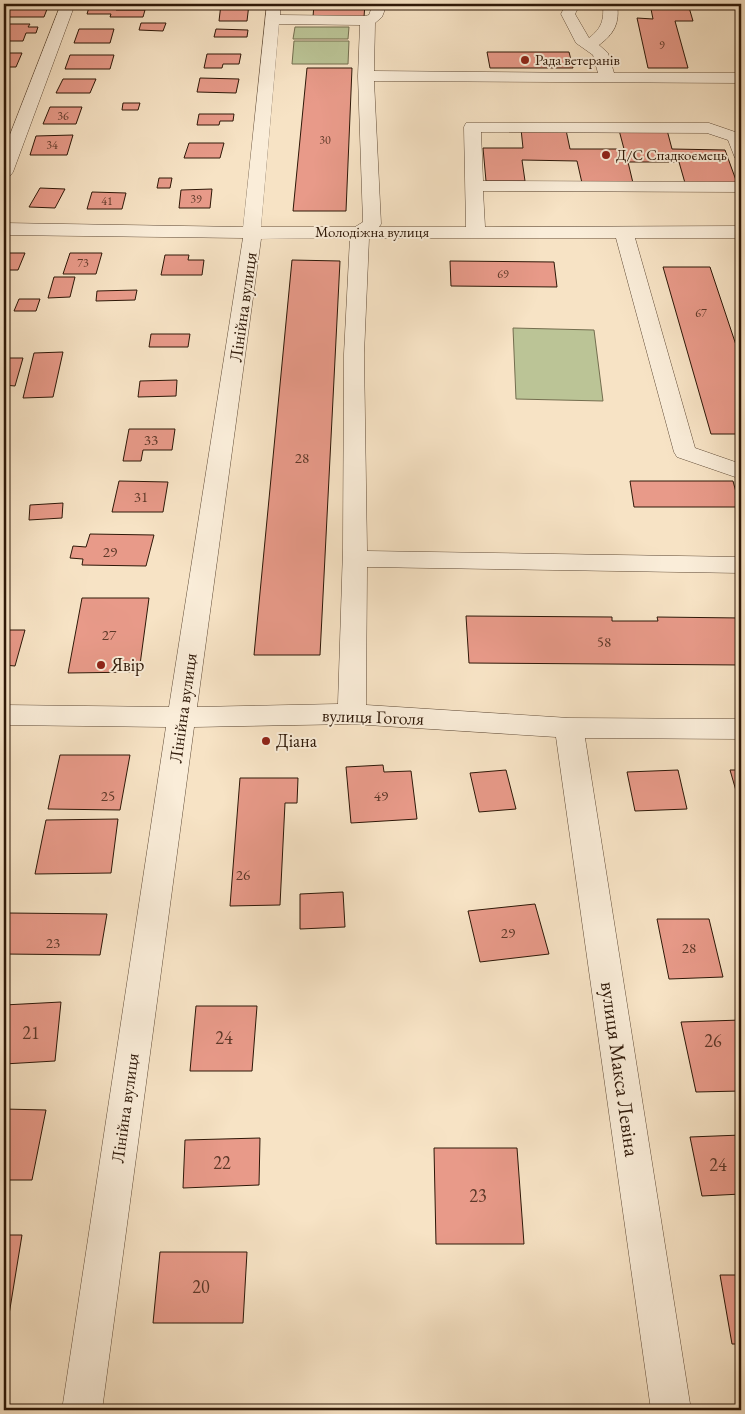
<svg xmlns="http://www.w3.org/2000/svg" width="745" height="1414" font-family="'EB Garamond',serif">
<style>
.green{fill:#bbc496;stroke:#746e4f}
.building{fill:#e89a89;stroke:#2e1808}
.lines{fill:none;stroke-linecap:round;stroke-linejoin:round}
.minor-casing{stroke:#604b37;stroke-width:1}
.minor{fill:#faedd9;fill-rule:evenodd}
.poi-dot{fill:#8f2418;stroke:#faedd9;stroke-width:2}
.labels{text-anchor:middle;stroke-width:4;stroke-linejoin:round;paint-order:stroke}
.far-number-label{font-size:12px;fill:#5c3828}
.far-poi-label{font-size:15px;fill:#2e1808;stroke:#faedd9;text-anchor:start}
.far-street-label{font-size:15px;fill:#2e1808;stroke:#faedd9}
.number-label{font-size:15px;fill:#5c3828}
.street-label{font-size:18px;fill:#2e1808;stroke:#faedd9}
.poi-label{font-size:18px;fill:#2e1808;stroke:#faedd9;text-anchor:start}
.near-number-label{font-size:18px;fill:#5c3828}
.near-street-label{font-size:21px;fill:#2e1808;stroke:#faedd9}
</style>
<rect width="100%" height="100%" fill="#f7e3c5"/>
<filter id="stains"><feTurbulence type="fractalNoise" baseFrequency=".004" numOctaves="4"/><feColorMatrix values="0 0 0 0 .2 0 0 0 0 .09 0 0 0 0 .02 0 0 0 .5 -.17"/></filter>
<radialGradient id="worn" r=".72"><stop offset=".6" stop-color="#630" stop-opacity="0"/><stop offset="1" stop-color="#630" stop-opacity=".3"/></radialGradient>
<path class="green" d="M295,27H349L348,39H293Z
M294,41H349L348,64H292Z
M513,328L594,330L603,401L516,399Z"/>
<path class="building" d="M4,4H49L44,17H4Z
M90,4H118L116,10H145L143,17H110L111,14H87Z
M221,4H249L247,21H219Z
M314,4H365L364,17H313Z
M650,4H688L693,21H675L688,68H648L637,18L653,19Z
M141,23H166L163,31L139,30Z
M4,24H30L28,27H38L36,33H26L23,41H4Z
M79,29H114L110,43H74Z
M216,29L248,30L247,37H214Z
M487,52H569L573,68H490Z
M4,53H22L16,67H4Z
M207,54H241L239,64H223L222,68H204Z
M70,55H114L110,69H65Z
M307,68H352L346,211H293Z
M200,78L239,79L236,93L197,92Z
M63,79H96L90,93H56Z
M123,103H140L138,110H122Z
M50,107H82L76,124H43Z
M199,114H234L233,121H220L219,125H197Z
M521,129L566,130L570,149H624L619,130H667L672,149L725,150L737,183H685L679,162H628L633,183H582L577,161L522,160L525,181H486L483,148H523Z
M73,135L67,155H30L36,136Z
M189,143H224L220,158H184Z
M159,178H172L170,188H157Z
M40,188L65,189L55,208L29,207Z
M212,189L210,208H179L181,190Z
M92,192L126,193L122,209H87Z
M4,253H25L18,270H4Z
M70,253H102L96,274H63Z
M165,255H189L188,260H204L202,275H161Z
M292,260L340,261L320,655H254Z
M450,261L554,262L557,287L451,286Z
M663,267H710L741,360V434H711Z
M54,277H75L70,297L48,298Z
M137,290L135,300L96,301L97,291Z
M19,299H40L36,311H14Z
M151,334H190L188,347H149Z
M63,352L53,397L23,398L34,353Z
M4,358H23L15,386L4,385Z
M177,380L176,396L138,397L140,381Z
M129,429H175L172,450H143L141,461H123Z
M119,481L168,482L163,512H112Z
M630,481H733L740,507H634Z
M63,503L62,518L29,520L30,505Z
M90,534L154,535L146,566L82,565L83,559L70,558L73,546L86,547Z
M82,598H149L139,672L68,673Z
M466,616L612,617V621H658L657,617L741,618V665L469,663Z
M4,630H25L15,666L4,665Z
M60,755H130L120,810L48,809Z
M383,765L384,772L411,771L417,819L351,823L346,767Z
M506,770L516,809L479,812L470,773Z
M678,770L687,809L635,811L627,772Z
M730,770H741V808Z
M240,778H298L297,803H285L280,905L230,906Z
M118,819L111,873L35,874L46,820Z
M343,892L345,927L300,929V894Z
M535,904L549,954L480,962L468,911Z
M8,913L107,914L100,955L4,954V933Z
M657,919H709L723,977L669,979Z
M61,1002L55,1061L4,1064V1005Z
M196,1006H257L252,1071H190Z
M741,1020V1091L696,1092L681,1022Z
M4,1109L46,1110L32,1180H4Z
M741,1135V1194L702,1196L690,1137Z
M260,1138L259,1185L183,1188L185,1140Z
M434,1148H517L524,1244H436Z
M4,1235H22L7,1327H4Z
M160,1252H247L243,1323H153Z
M720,1275H741V1344H732Z"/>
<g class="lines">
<defs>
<path id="minor" d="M61,4H75L13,172L10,176L4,177V150Z
M267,4H281L280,15L365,16L369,15L373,4H387L382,17L375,23L374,71L598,73L593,55L576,43L561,14L566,4H580L575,14L589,38C602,28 604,20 603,4H617C620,23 614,34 599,45L608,53L614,73H741V83L374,81L381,224L379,227H466L464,127L466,123H709L741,134V159L735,158L728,140L707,133L481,132L483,181L741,182V192L483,191L485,227L741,226V238H635L695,448L741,464V479L677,457L674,452L616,238H369L364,354L367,551L741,557V573L367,567L366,705L569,718L741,719V739L585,738L691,1410H651L556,737L352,724L194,727L102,1410H62L166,727L4,725V705L169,707L243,238L4,235V223L243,227ZM279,24L360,25L358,76L363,222L355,227H261ZM350,238L344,354L343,549L338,704L197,707L261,239Z"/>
</defs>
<use href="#minor" class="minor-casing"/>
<use href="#minor" class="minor"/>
</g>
<g class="poi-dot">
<circle cx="525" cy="60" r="5"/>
<circle cx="606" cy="155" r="5"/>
<circle cx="101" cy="665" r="5"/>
<circle cx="266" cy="741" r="5"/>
</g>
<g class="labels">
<g class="far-number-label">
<text x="662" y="49">9</text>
<text x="63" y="120">36</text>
<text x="325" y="144">30</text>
<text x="52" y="149">34</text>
<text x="196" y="203">39</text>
<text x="107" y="205">41</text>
<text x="83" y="267">73</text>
<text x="503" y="278">69</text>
<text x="701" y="317">67</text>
</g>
<g class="far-poi-label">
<text x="535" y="65">Рада ветеранів</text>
<text x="616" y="160">Д/С Спадкоємець</text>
</g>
<g class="far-street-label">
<text x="372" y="237">Молодіжна вулиця</text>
</g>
<g class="number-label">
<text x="151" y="445">33</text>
<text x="302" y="463">28</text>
<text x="141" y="502">31</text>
<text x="110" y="557">29</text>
<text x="109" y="640">27</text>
<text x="604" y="647">58</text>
<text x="108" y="801">25</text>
<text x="381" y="801">49</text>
<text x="243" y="880">26</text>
<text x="508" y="938">29</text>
<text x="53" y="948">23</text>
<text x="689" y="953">28</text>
</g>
<g class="street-label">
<text transform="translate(243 307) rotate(-82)" y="6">Лінійна вулиця</text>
<text transform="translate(183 708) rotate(-82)" y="6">Лінійна вулиця</text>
<text transform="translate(373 717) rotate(2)" y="6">вулиця Гоголя</text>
<text transform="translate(125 1108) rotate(-82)" y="6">Лінійна вулиця</text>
</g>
<g class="poi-label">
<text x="111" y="671">Явір</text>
<text x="276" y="747">Діана</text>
</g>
<g class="near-number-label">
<text x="31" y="1039">21</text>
<text x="224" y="1044">24</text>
<text x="713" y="1047">26</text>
<text x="222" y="1169">22</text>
<text x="718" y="1171">24</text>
<text x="478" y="1202">23</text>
<text x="201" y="1293">20</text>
</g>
<g class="near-street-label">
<text transform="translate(620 1069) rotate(82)" y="7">вулиця Макса Левіна</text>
</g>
</g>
<rect width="745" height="1414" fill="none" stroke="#f7e3c5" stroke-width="20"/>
<rect x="5" y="5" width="735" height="1404" fill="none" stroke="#2e1808" stroke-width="2.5"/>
<rect x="10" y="10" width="725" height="1394" fill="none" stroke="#2e1808"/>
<rect width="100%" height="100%" filter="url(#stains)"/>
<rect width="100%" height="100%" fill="url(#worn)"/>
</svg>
